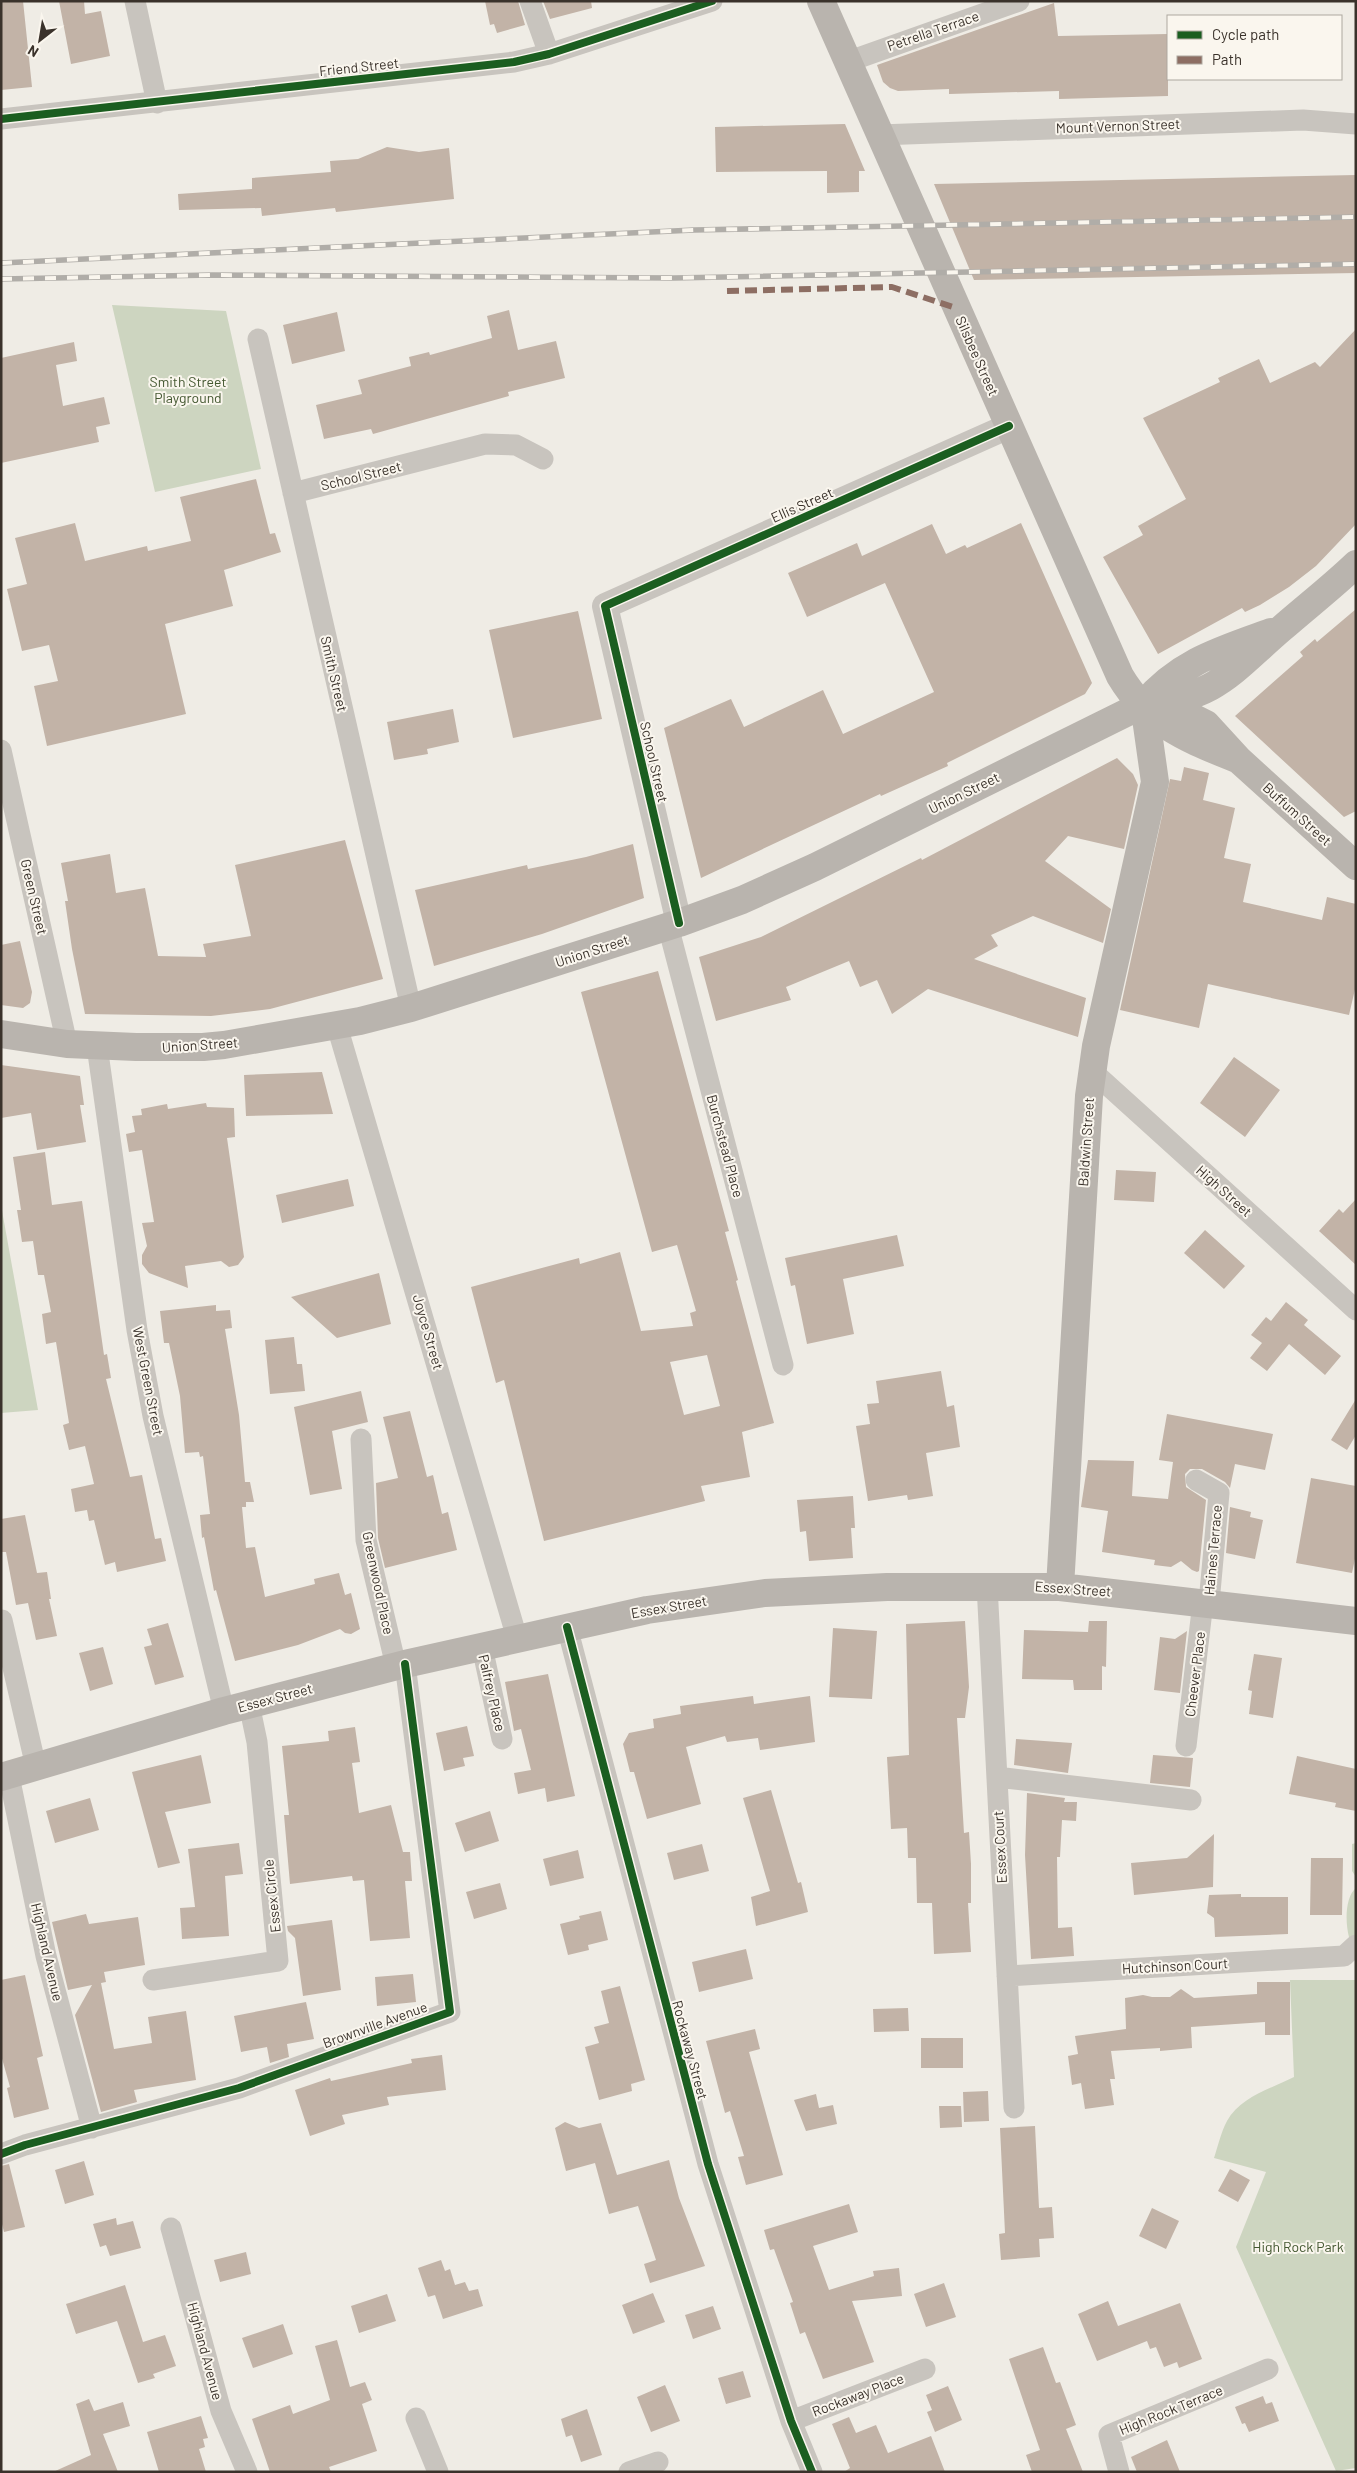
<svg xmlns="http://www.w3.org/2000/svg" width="1357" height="2473" font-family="Barlow,sans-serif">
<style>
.green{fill:#cdd5c0}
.building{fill:#c2b3a7;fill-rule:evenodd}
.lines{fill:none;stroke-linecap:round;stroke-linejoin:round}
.minor{stroke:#c8c4be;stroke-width:21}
.tertiary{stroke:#c8c4be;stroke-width:26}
.secondary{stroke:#b9b4ae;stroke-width:28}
.rail-casing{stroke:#b0ada8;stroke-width:5.5}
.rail{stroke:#faf6ee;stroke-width:4;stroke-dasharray:11;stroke-linecap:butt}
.quiet{stroke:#8d6e63;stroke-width:6;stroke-dasharray:12 6;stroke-linecap:butt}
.cycleway-casing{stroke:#faf6ee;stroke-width:11}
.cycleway{stroke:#1b5e20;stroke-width:8}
.labels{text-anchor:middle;stroke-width:4;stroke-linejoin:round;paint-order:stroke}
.street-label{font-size:14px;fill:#3a322b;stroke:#faf6ee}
.park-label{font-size:14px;fill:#435730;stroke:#faf6ee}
</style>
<rect width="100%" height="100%" fill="#efece5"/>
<path class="green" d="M112,305L226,311L261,469L155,492Z
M1,1205L38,1410L1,1413Z
M1356,1843V1877L1352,1871V1844Z
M1356,1888V1952C1345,1940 1342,1899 1356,1888Z
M1290,1980H1356V2468L1336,2471L1236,2247L1266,2172L1214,2158C1218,2146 1221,2132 1227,2121C1240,2097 1270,2089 1294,2077Z"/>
<path class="building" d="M1,1H23L32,87L1,90Z
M59,1H84L85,14L101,11L110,56L71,64Z
M485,1H518L525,25L497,33L494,24L490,25Z
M543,1H591L592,8L550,19Z
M1054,3L1058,36L1168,34V96L1059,99V91L949,94V89L898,91L890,88L883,82L877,65Z
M845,124L865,171H859V192L827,193V171L716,172L715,127Z
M387,147L419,152L449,148L454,199L336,212L335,208L262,216L261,208L179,210L178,194L252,189V178L331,172L330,161L358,159Z
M1356,175V273L974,280L934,184Z
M509,310L518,350L556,341L565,378L508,392L509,396L373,434L371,429L324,439L316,405L362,394L358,380L411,366L409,357L429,352L430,355L492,338L487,316Z
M337,312L345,351L292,364L283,325Z
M1356,329V524L1316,566L1289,587L1260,605L1245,612L1242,608L1158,654L1103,557L1143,535L1138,526L1186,499L1143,418L1220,382L1218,378L1259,359L1270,383L1315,362L1320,367Z
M74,342L77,361L56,365L63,406L104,397L110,424L96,427L99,442L1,463V358Z
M256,479L270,534L275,533L281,552L224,570L233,606L165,624L186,714L47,746L34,686L58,681L49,645L22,651L7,589L27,584L15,538L75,523L85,561L147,546L148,551L191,541L180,497Z
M1021,523L1092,683L1085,694L947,763L948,766L881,796L880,794L701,878L664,728L731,699L744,727L823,690L843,734L934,692L885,583L807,617L788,573L857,543L862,556L932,524L946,554L965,545L967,548Z
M1356,609V811L1344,817L1235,716L1303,656L1300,652L1315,639L1317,642Z
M578,611L602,719L513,738L489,630Z
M453,709L459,742L427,749L428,754L394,760L387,722Z
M1117,758L1133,774L1138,785L1124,849L1068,836L1045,861L1111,909L1103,943L1033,916L991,935L998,946L974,959L1086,998L1078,1037L928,989L892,1014L877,980L860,987L849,961L786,987L791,1000L716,1021L699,957L761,937L921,858L922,860Z
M1184,767L1209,773L1203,800L1235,808L1224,858L1251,864L1243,902L1322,920L1327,897L1356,904V985L1349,1015L1208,984L1199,1028L1120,1010L1170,779L1181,781Z
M345,840L383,979L270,1009L211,1016L85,1014L72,949L65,901H68L61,863L110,854L116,893L145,888L158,956L206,957L203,944L251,936L235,865Z
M633,844L644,898L542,934L434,966L415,890L527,865L528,869L586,857Z
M20,941L32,992L30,1003L23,1008L1,1005V945Z
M658,971L729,1231L725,1232L738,1280L736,1281L774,1423L742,1432L750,1477L701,1486L705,1501L544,1541L504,1380L496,1383L471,1287L579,1258L580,1264L620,1252L641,1331L693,1326L690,1313L696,1311L677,1245L652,1252L581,992ZM707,1355L720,1406L684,1415L670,1362Z
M1234,1057L1280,1090L1245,1137L1200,1103Z
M1,1065L80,1076L84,1105H80L86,1142L37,1150L31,1113L1,1118Z
M322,1072L333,1114L246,1116L244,1075Z
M206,1103L207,1107L234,1108L235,1137L227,1138L244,1257L238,1265L229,1267L221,1261L185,1266L188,1288L149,1273L142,1264V1255L147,1246L142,1223L154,1222L142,1150L129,1152L126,1134L135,1132L132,1116L142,1115L141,1109L167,1104L168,1109Z
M45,1152L52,1205L82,1201L104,1355L107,1354L111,1378L106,1379L130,1477L142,1475L155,1539L161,1538L166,1561L117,1572L115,1562L105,1565L94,1520L89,1521L87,1510L75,1512L71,1489L94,1484L85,1446L69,1450L63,1425L69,1423L56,1342L46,1344L42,1314L51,1312L44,1275H38L33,1241L22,1242L17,1210H21L13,1157Z
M1116,1170L1156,1172L1154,1202L1114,1200Z
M348,1179L354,1206L282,1223L276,1195Z
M1356,1199V1265L1319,1231L1339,1209L1343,1213Z
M1205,1230L1245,1266L1224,1289L1184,1253Z
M897,1235L904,1266L843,1279L854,1334L807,1344L795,1285L791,1286L785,1258Z
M379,1273L391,1324L337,1338L291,1297Z
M1286,1302L1308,1320L1304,1325L1341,1356L1325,1375L1289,1344L1267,1371L1250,1358L1262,1343L1251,1335L1266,1317L1271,1321Z
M216,1305V1311L230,1310L232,1328L225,1329L239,1415L245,1482H250L254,1502H246V1507H242L246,1548L255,1547L265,1597L315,1584L314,1579L339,1573L345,1595L351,1593L360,1629L351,1634L345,1633L340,1629L298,1645L235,1661L216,1590L214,1591L204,1537L202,1538L200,1515L210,1514L203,1456L200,1457L199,1452L185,1453L180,1396L169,1343H164L160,1311Z
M294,1337L297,1364H302L305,1391L270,1394L265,1340Z
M941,1371L947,1407L954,1405L960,1447L926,1453L933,1496L908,1500L907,1495L868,1501L856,1426L870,1424L867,1404L879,1403L876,1381Z
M361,1391L368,1422L332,1431L342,1489L310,1495L294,1407Z
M1356,1399V1435L1347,1450L1331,1440Z
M410,1411L427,1477L433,1475L442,1514L448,1512L457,1550L385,1568L378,1538L376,1483L398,1478L383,1417Z
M1167,1414L1273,1434L1265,1470L1235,1464L1230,1488L1225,1482L1202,1469H1190L1185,1474L1186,1487L1206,1500L1199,1571L1197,1572L1192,1570L1181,1561L1171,1567L1154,1565L1155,1560L1102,1552L1108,1511L1081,1507L1088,1460L1134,1461L1132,1496L1168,1499L1173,1462L1159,1460Z
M1311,1478L1356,1486V1554L1352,1573L1296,1563Z
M853,1496L855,1528H851L853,1558L809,1561L806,1531L800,1532L797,1500Z
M1230,1507L1251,1512L1250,1517L1263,1520L1255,1559L1226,1553Z
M25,1515L37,1573L47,1572L51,1599H49L57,1636L36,1640L28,1603L16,1605L6,1552H1V1519Z
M965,1621L969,1687L965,1718H957L964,1833L969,1832L971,1864V1903H968L971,1952L934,1954L932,1903H917L916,1858H908L907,1828L891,1829L887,1757L909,1755L906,1624Z
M1089,1621H1107L1106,1667L1102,1666V1690H1074L1073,1680L1022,1679L1024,1630L1088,1632Z
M168,1623L184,1677L155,1685L144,1647L152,1645L147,1629Z
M833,1628L877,1631L872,1699L829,1697Z
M1187,1631L1180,1693L1154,1690L1160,1637L1175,1639Z
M103,1647L113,1684L90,1691L79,1653Z
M1254,1654L1282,1658L1273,1718L1249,1714L1252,1691L1248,1690Z
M548,1674L575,1796L547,1802L545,1788L518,1794L514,1773L531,1770L521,1729L514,1731L505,1682Z
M753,1696L754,1704L810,1696L815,1742L760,1750L758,1738L727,1742L725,1736L686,1747L701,1804L647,1819L634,1772H630L623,1744L629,1733L654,1728L653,1719L681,1714L680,1706Z
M467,1726L474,1756L463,1758L465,1766L444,1771L436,1733Z
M355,1727L360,1762L352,1763L359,1813L391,1805L403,1852H410L412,1881H405L410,1938L370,1941L364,1880L353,1881L352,1876L290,1884L284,1815H289L282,1746L329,1741L328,1731Z
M1016,1739L1072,1743L1068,1773L1014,1765Z
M201,1755L211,1803L165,1812L180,1863L158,1868L132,1772Z
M1153,1755L1193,1758L1190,1787L1150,1783Z
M1297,1756L1356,1769V1811L1335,1807L1336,1803L1289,1794Z
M771,1790L798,1883L801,1882L808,1912L756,1926L751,1897L770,1891L743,1798Z
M1027,1793L1065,1798L1064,1802H1077L1076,1821L1062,1820L1060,1857H1057L1058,1928L1072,1927L1074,1956L1031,1959L1025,1855Z
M90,1798L99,1830L55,1843L46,1811Z
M490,1811L499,1841L465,1852L455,1823Z
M1214,1834L1213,1887L1134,1895L1131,1863L1187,1858Z
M239,1843L243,1874L225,1876L229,1936L182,1939L180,1908L195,1907L188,1849Z
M702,1844L709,1871L674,1880L667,1853Z
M578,1850L584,1878L550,1886L543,1859Z
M1311,1858H1343L1342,1915H1310Z
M500,1883L507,1909L474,1919L466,1892Z
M1241,1894V1897H1288V1934L1215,1937L1214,1918L1207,1913L1209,1895Z
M601,1911L608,1940L588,1945L589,1950L568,1955L560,1924L580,1919L579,1916Z
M86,1914L89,1924L138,1917L145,1965L104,1972L106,1982L101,1983L114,2049L152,2043L148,2017L186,2011L196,2080L134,2090L137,2102L101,2112L75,2015L92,1985L68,1990L52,1922Z
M332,1920L341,1990L303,1996L295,1938L288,1931L287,1926Z
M746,1949L753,1979L699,1992L692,1962Z
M413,1974L416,2002L377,2006L375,1977Z
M25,1975L43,2056L37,2058L49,2109L14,2118L7,2088L10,2087L1,2055V1980Z
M1257,1982H1290V2035H1265V2022L1191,2027L1192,2048L1160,2051V2048L1111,2051L1115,2079H1110L1114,2105L1085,2109L1081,2083L1072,2085L1068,2056L1078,2054L1075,2036L1126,2029L1125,1998L1143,1995L1152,1997H1170L1181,1989L1194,1998L1257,1994Z
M620,1986L645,2080L631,2084L632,2091L599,2100L585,2047L599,2043L594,2027L609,2023L601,1991Z
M306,2002L314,2039L287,2044L289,2057L270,2063L267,2047L241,2052L234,2016Z
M908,2008L909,2031L874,2032L873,2009Z
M755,2029L760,2049L749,2052L783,2175L746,2185L738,2157L744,2156L730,2111L725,2113L706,2041Z
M921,2038H963V2068H921Z
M442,2055L446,2090L387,2097L389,2105L342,2115L345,2124L310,2136L295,2090L330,2078L331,2081L412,2063L411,2059Z
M988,2091L989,2121L964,2122L963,2092Z
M816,2094L819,2108L833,2105L837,2124L806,2131L794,2100Z
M939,2106H961L962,2127L940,2128Z
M565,2122L579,2128L601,2123L617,2175L669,2160L679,2198L705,2266L650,2283L644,2264L656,2260L638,2206L609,2214L595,2163L566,2171L555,2128Z
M1035,2126L1039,2208L1052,2207L1054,2238L1039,2239L1040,2257L1001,2260L999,2234L1005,2233L1000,2128Z
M84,2161L94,2195L65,2204L55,2170Z
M9,2164L25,2227L4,2232L1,2220V2166Z
M1230,2169L1250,2180L1238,2202L1218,2191Z
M849,2204L858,2232L813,2246L829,2290L874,2276L873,2271L899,2268L902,2296L852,2301L874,2362L823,2379L805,2332L800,2334L790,2303L793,2302L774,2249L770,2250L764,2230Z
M1152,2208L1179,2221L1166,2249L1139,2236Z
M116,2218L117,2225L133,2221L141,2248L110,2256L106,2245L100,2247L93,2224Z
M246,2252L251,2274L220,2282L214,2260Z
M441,2260L445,2271L450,2269L455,2285L465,2282L469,2291L478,2289L483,2306L443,2319L435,2295L428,2297L418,2268Z
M944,2283L956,2317L926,2327L914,2294Z
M125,2285L143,2342L165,2335L176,2366L153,2374L155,2378L138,2383L117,2321L76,2334L66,2304Z
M653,2293L665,2322L633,2334L622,2305Z
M387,2294L396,2321L359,2333L351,2306Z
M1108,2301L1118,2326L1180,2303L1202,2359L1179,2368L1177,2362L1164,2367L1156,2347L1150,2349L1147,2341L1097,2361L1078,2314Z
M713,2306L721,2329L693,2339L685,2315Z
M283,2324L293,2354L253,2368L242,2338Z
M337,2340L350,2387L365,2382L372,2400L362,2404L377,2451L329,2467L331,2472H270L252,2419L290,2405L293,2414L330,2400L315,2346Z
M1043,2347L1056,2383L1060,2382L1076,2425L1066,2429L1083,2472H1032L1026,2455L1040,2450L1009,2359Z
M743,2371L751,2397L726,2404L718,2378Z
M665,2385L680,2421L651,2432L637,2397Z
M948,2386L962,2420L935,2432L927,2412L932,2410L926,2395Z
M1263,2396L1266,2404L1272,2402L1279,2421L1249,2432L1245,2423L1242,2424L1235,2407Z
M89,2399L94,2411L123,2402L130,2426L103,2434L118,2472H53L91,2455L76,2404Z
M587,2409L602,2455L581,2462L572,2435L566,2437L561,2419Z
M201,2416L208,2438L203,2439L205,2447L199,2449L206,2472H159L147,2432Z
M849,2417L856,2433L876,2425L888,2453L931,2436L945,2472H844L850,2468L832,2424Z
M1167,2440L1180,2472H1137L1131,2457Z"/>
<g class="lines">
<path class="minor" d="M135,1L157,103
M530,1L549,54
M847,62L1019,1
M1,119L514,62L549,54L712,1
M879,135L1303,120L1356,124
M258,339L411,1008
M293,493L485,444L516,445L543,459
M1,750L67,1044
M668,926L783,1365
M337,1026L517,1638
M97,1046L137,1330L153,1416L224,1711
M1092,1071L1356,1310
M361,1439L366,1540L396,1666
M1196,1480L1219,1493L1209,1603
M987,1585L1014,2108
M2,1620L36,1767
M567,1627L708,2164L791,2421L812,2472
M482,1647L502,1739
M1186,1746L1203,1602
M9,1776L46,1956L92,2128
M997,1777L1191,1800
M1007,1976L1344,1956L1356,1945
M153,1980L278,1961L257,1742L249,1704
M1,2154L25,2145L239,2088L450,2012L405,1664
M171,2228L221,2411L247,2472
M416,2418L438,2472
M791,2421L925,2369
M629,2472L658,2462
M1119,2472L1109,2435L1268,2369"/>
<path class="tertiary" d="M679,923L605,606L1009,426"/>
<path class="secondary" d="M821,1L1120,676C1150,726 1188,739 1239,760
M1144,704C1179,662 1221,650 1271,632
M1158,707L1188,715L1206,724L1239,760L1356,866
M1,1034L67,1044L136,1047H203L224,1045L360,1021L411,1008L679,923L742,900L815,867L1144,704C1215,699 1231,672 1281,629C1306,607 1332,587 1356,564
M1060,1587L1089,1096L1096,1046L1155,782L1144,704
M1,1777L224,1711L405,1664L647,1610L765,1593L887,1587H1060L1356,1621"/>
<defs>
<path id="rail" d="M1,263L694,230L1356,217
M1,279L212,275L674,278L1356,264"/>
</defs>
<use href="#rail" class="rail-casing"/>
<use href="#rail" class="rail"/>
<path class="quiet" d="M727,291L892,287L956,308"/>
<defs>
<path id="cycleway" d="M1,119L514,62L549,54L712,1
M679,923L605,606L1009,426
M567,1627L708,2164L791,2421L812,2472
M1,2154L25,2145L239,2088L450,2012L405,1664"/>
</defs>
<use href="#cycleway" class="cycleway-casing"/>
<use href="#cycleway" class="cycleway"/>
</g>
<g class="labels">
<g class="street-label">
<text transform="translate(933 31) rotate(-19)" y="5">Petrella Terrace</text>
<text transform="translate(359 67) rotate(-6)" y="5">Friend Street</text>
<text transform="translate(1118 126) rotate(-2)" y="5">Mount Vernon Street</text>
<text transform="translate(977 356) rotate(66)" y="5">Silsbee Street</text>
<text transform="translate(361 476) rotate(-14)" y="5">School Street</text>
<text transform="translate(802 505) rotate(-24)" y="5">Ellis Street</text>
<text transform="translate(334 674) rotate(77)" y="5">Smith Street</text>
<text transform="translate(654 762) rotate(77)" y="5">School Street</text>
<text transform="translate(964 793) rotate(-26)" y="5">Union Street</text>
<text transform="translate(1297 814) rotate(42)" y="5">Buffum Street</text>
<text transform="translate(34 897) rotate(77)" y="5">Green Street</text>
<text transform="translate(592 951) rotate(-18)" y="5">Union Street</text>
<text transform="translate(200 1045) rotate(-4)" y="5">Union Street</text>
<text transform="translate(1086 1142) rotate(-86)" y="5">Baldwin Street</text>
<text transform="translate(725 1146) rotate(75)" y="5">Burchstead Place</text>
<text transform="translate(1224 1191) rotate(42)" y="5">High Street</text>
<text transform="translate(428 1332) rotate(74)" y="5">Joyce Street</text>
<text transform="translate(148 1381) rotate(79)" y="5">West Green Street</text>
<text transform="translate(1213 1550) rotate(-85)" y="5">Haines Terrace</text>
<text transform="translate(378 1583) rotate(78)" y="5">Greenwood Place</text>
<text transform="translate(1073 1589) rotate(4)" y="5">Essex Street</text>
<text transform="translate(669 1607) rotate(-10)" y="5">Essex Street</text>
<text transform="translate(1195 1674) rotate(-83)" y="5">Cheever Place</text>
<text transform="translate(492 1693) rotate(77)" y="5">Palfrey Place</text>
<text transform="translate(275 1698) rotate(-15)" y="5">Essex Street</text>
<text transform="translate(1000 1847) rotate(-93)" y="5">Essex Court</text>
<text transform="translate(272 1896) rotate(-96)" y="5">Essex Circle</text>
<text transform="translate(47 1952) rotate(77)" y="5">Highland Avenue</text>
<text transform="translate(1175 1966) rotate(-3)" y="5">Hutchinson Court</text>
<text transform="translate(375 2025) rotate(-20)" y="5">Brownville Avenue</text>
<text transform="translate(690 2050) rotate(75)" y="5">Rockaway Street</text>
<text transform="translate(205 2351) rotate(75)" y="5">Highland Avenue</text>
<text transform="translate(858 2395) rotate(-21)" y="5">Rockaway Place</text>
<text transform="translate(1171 2410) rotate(-22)" y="5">High Rock Terrace</text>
</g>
<g class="park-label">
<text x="188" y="387">Smith Street<tspan x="188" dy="16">Playground</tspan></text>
<text x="1298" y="2252">High Rock Park</text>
</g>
</g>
<rect width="1357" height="2473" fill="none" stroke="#3a322b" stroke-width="5"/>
<rect x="1167" y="15" width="175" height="65" fill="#faf6ee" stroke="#ada8a0"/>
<rect x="1177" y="31" width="25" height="8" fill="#1b5e20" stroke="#ada8a0"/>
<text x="1212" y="40" font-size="15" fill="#3a322b">Cycle path</text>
<rect x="1177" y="56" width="25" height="8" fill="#8d6e63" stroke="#ada8a0"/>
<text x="1212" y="65" font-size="15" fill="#3a322b">Path</text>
<g transform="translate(40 40) rotate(211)" stroke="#faf6ee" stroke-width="4" paint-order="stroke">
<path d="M0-4L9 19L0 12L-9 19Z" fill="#3a322b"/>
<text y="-8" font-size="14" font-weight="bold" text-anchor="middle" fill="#3a322b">N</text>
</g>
</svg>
